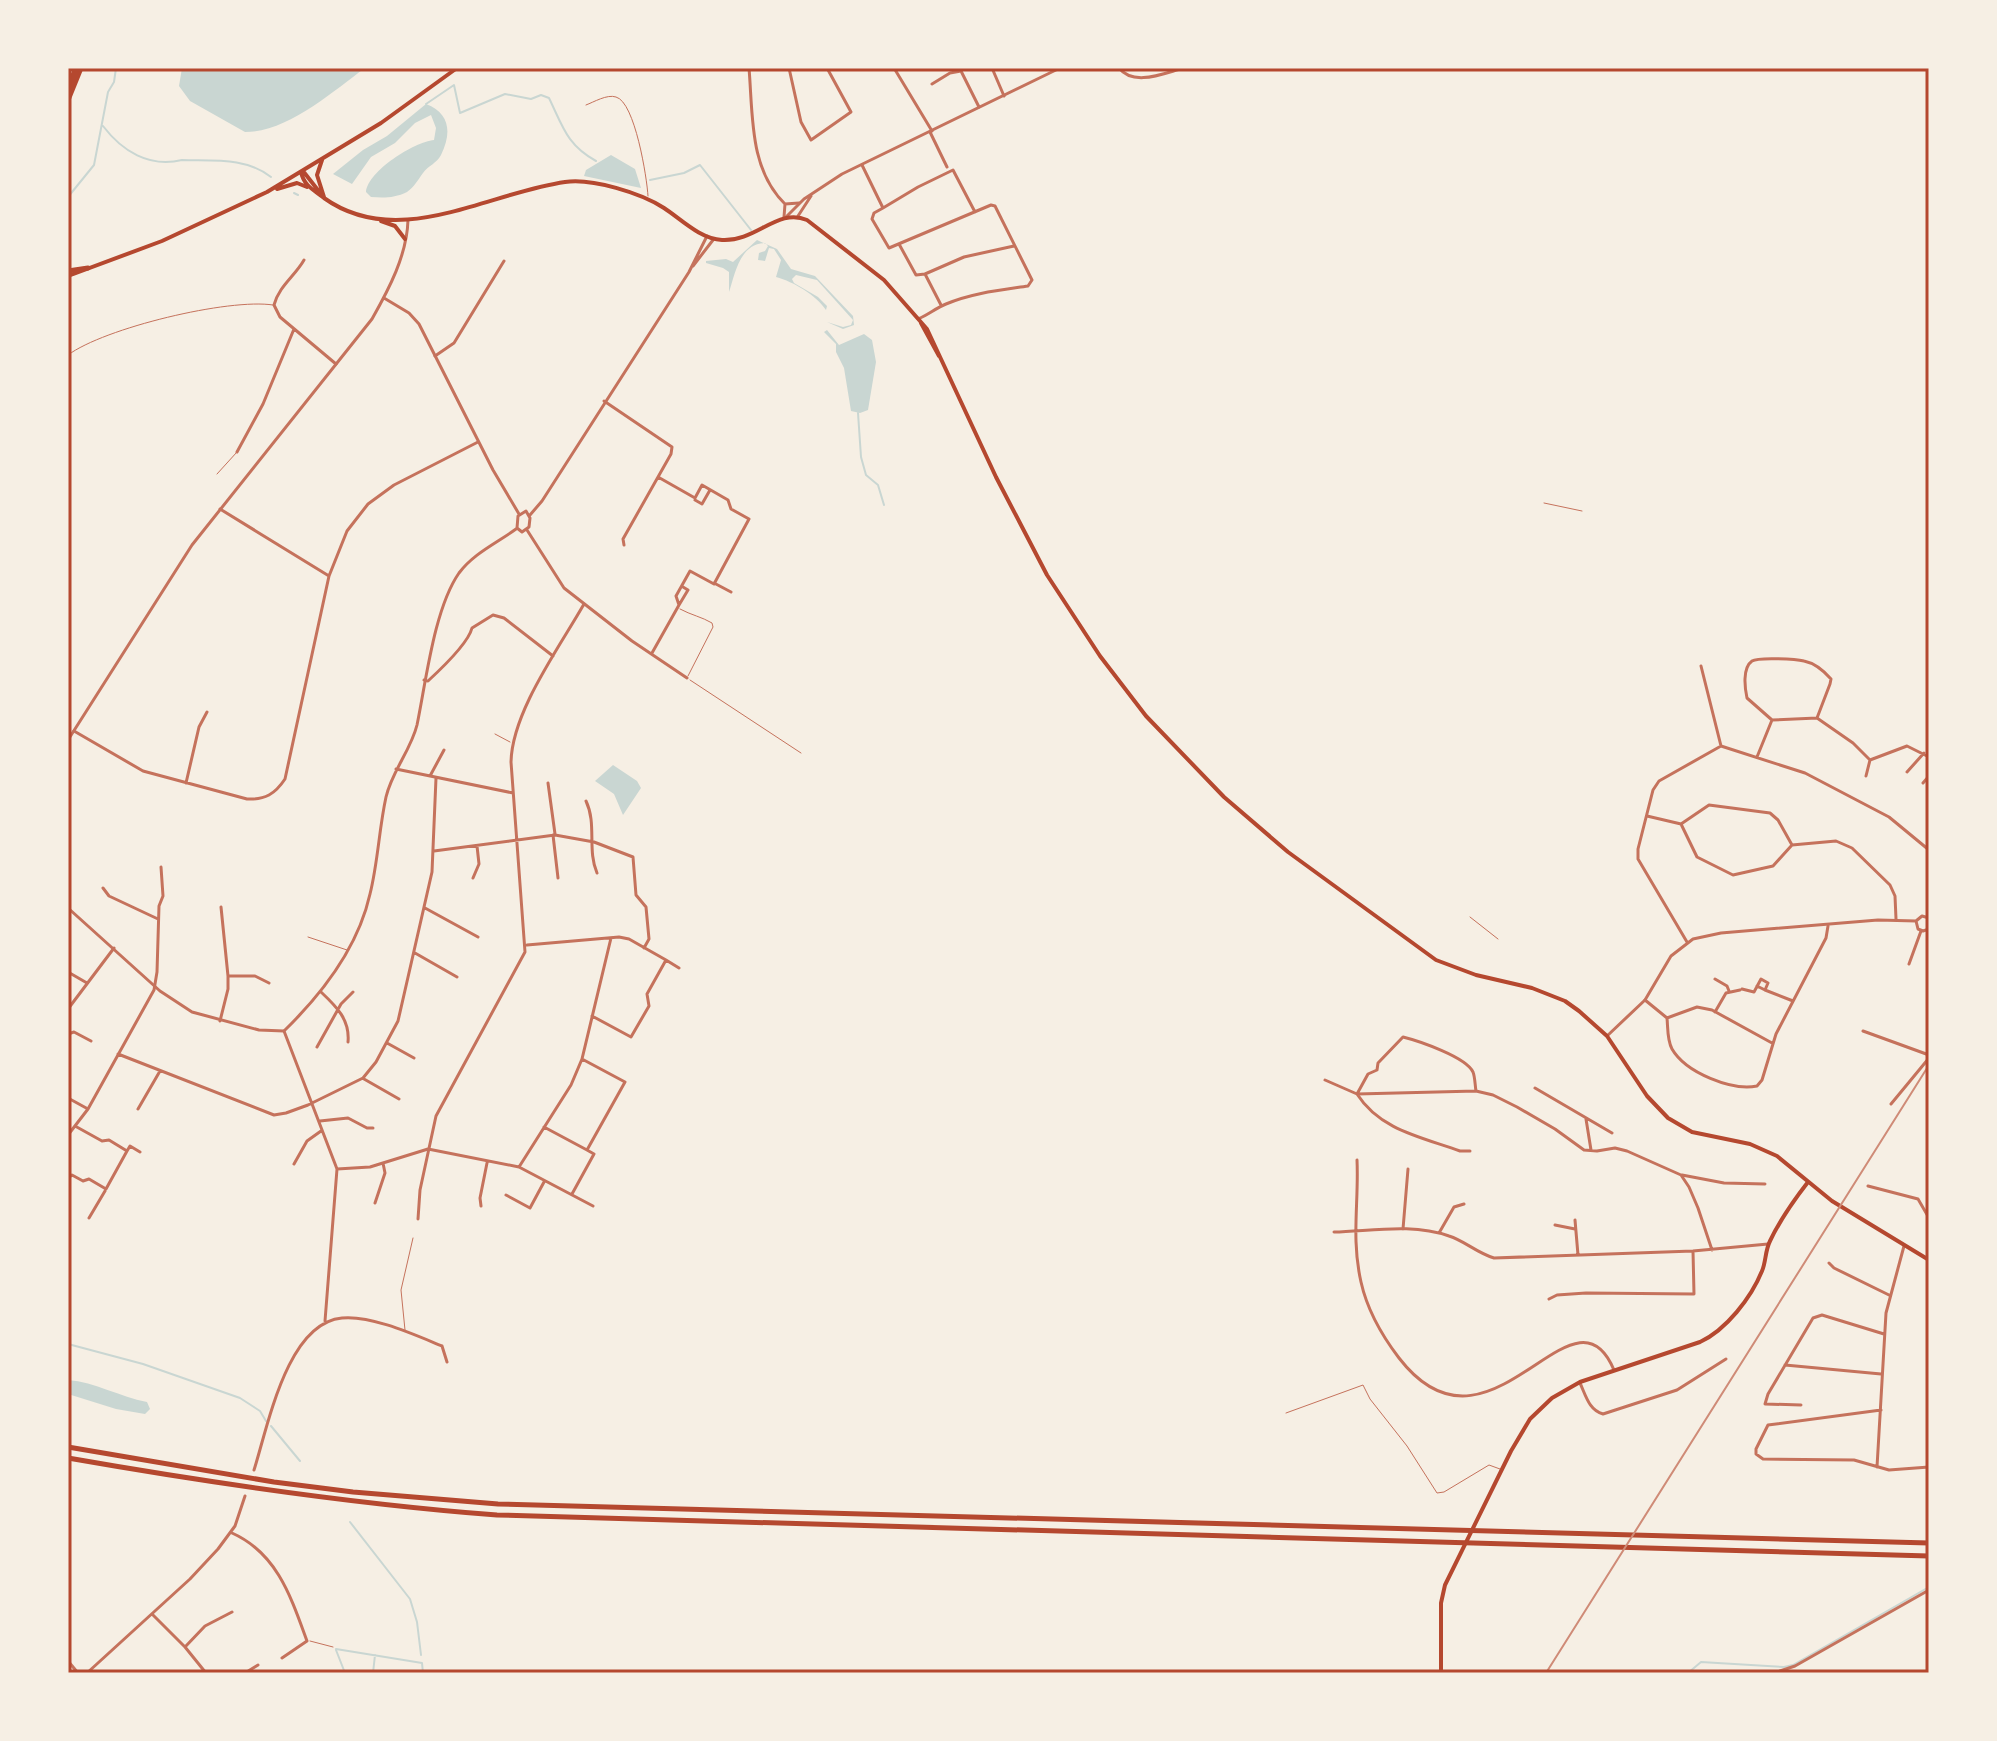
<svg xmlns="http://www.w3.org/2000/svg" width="1997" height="1741" font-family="Arial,sans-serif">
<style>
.water{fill:#c9d6d2}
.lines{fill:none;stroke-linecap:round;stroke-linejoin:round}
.stream{stroke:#c9d6d2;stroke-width:2}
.service{stroke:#c5725c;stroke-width:1}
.minor{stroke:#c5725c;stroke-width:3}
.tertiary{stroke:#c5725c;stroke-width:3}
.secondary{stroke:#b5482f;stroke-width:4}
.motorway{stroke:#b5482f;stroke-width:5}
.rail{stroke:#cf8b77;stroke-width:2}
.neatline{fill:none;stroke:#b5482f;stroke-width:3}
</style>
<rect width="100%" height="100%" fill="#f6efe4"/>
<path class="water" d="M182,68H365C332,92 288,132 245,132L190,101L179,86Z
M426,104C450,113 452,133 441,155C437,163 428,166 423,173C418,180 414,187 407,192C395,198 384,198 371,197L366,192C368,171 414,142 434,140L436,128L431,115L415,123L395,143L371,157L352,184L333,174L363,150L387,136Z
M611,155L635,169L641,188L584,176L586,170Z
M757,240L777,249L791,269L815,276L853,316L854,325L843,329L827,322L843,327L851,325L853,320L817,280L796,275L792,279L794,283L818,297L827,306L826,310C816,295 794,282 776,277L781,260L774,249L769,248L765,261L758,260L759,253L765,251L768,246L765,243C739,244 735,275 729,292V272L723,268L706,263V261L726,259L733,262Z
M827,330L839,345L864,334L872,340L876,362L868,410L860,413L851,411L844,368L836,352V344L824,332Z
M613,765L637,781L641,788L623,815L614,794L595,781Z
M68,1380C95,1382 120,1397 147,1402L150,1409L145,1414L116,1409L68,1394Z"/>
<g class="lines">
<path class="stream" d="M426,104L454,85L460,113L505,94L531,99L541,95L549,98C563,127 567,145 596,161
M103,126C122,151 149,168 182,160C213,161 246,157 271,177
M650,180L684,173L700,165L751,230
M294,193L298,195
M68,197L94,165L108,92L114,82L116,68
M858,413L861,457L866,475L878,485L884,505
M68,1344L143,1364L240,1398L260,1411L266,1421
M271,1426L300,1461
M350,1522L410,1599L417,1622L421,1655
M336,1649L422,1663L423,1673
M336,1650L345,1673
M373,1673L375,1655
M1688,1673L1701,1662L1784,1667L1793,1665L1929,1587"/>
<path class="service" d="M586,105C594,102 607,94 616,97C635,102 647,178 648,196
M68,355C104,328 229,298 273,305
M217,474L237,452
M1544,503L1582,511
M680,609C691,615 702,617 712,623L713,627L688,676
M690,680L801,753
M495,734L510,742
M1470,917L1498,939
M308,937L347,950
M405,1330L401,1290L413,1238
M1286,1413L1363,1385L1370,1399L1407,1446L1437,1493L1444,1492L1489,1465L1500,1469
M310,1641L333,1647"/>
<path class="minor" d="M749,68C753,115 749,169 785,204
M789,68L801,122L811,140L851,112L827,68
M894,68L932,131
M992,68L1004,96
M1119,68C1134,87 1164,73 1184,68
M932,84L950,73L961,71L979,107
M930,132L947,167
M862,165L883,208L874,213L872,219L889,248L991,205L995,206L1032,280L1028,286C1001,290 972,293 946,304C936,308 928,315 918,319
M785,204L799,203
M883,208L918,187L953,170L975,212
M784,217L785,204
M899,244L916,275L925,274L941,305
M304,260C295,276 279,286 274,305L280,317L336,364
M925,274L964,257L1014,246
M435,356L454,343L504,261
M604,401L672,447L671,454L623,539L624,545
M237,452L263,404L294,329
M695,500L702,504L710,490
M220,509L329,576
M527,530L564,588L632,641L687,678
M714,583L731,592
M679,605L688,590L683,587
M652,653L679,605L676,596L690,571L714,584L749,519L731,509L728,500L702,485L695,498L658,477
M1701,666L1721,746
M424,680L428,681C441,669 468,644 472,628L493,615L504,618L553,656
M1772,720L1747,698C1745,689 1742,668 1752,661C1758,657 1796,659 1804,661C1814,663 1824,671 1831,679L1830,684L1817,718
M1772,720L1817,718L1853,743L1870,760L1907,746L1929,757
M74,731L143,771L247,799C265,800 275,794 285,779L329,576L347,531L368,504L394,485L478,442
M1757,757L1772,720
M396,769L513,793
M1907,772L1924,753
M430,776L444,750
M1866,776L1870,760
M186,783L199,727L207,712
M548,783L555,834
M1923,783L1929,776
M586,801C597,824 587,850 597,873
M1647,816L1681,824
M1681,824L1697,857L1733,875L1773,866L1792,845L1836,841L1852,848L1890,885L1895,896L1896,919
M1681,824L1709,805L1770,813L1778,820L1792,845
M553,835L558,878
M434,851L555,835L594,842L633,857L636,895L646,907L649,939L644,948
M473,878L479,864L477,846
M103,888L109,896L158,919
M425,908L478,937
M1687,942L1638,859V849L1653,790L1659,781L1721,746L1805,773L1889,817L1929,850
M527,945L619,937L629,939L666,960L647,994L649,1006L631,1037L592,1016
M415,953L457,977
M666,960L679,968
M1909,964L1921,931
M68,972L87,983
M228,976H255L269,983
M1715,979L1727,986L1729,991
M1742,989L1754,992L1761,979L1768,983L1765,990L1757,986
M1765,990L1793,1001
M321,992C337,1007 350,1020 348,1042
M1645,1000L1667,1018C1668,1028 1667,1040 1672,1049C1686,1073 1732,1091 1757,1086L1762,1080L1776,1034L1826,938L1828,926
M68,1009L114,948
M1715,1012L1726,993L1740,990
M1667,1018L1697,1007L1712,1010L1772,1043
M220,1021L228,989V976L221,907
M1863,1031L1929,1055
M68,1034L74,1032L91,1041
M387,1043L414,1058
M317,1047L341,1004L353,992
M118,1054L274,1115L286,1113L308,1105L363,1078L376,1062L398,1021L432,872L436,778
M364,1079L399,1099
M1325,1080L1357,1094L1476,1091L1493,1095L1517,1107L1555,1129L1584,1150L1597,1151L1615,1148L1627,1151L1681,1175L1689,1187L1698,1208L1712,1250
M1535,1088L1612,1133
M1357,1094L1368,1074L1377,1070L1378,1063L1403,1037C1419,1041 1466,1057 1473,1072C1475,1077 1475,1085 1476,1091
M1357,1094C1380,1130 1421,1137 1460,1151H1470
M68,1098L88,1109
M1891,1104L1929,1058
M138,1109L160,1071
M1586,1119L1591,1150
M320,1121L348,1118L367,1128H373
M544,1127L587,1150
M68,1135L88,1109L154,990L157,972L159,906L163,896L161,867
M127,1151L130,1146L140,1152
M1357,1160C1359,1202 1351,1238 1361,1282C1367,1309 1383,1337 1399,1358C1490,1476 1573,1272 1614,1370
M294,1164L307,1141L321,1131
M519,1167L571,1085L582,1059L611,938
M337,1169L370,1167L428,1149L519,1167L593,1206
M1682,1175L1724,1183L1765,1184
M68,1178L72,1175L83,1181L89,1179L106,1189L127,1151L109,1140L102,1141L75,1126
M1868,1186L1918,1199L1929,1218
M572,1194L594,1154L587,1150L625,1082L582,1059
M506,1195L530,1208L544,1182
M375,1203L385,1173L383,1163
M481,1206L480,1198L487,1163
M89,1218L105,1191
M418,1219L420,1190L436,1116L525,952L511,762C512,712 559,648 584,604
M1575,1220L1578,1255
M1555,1225L1575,1229
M1403,1229L1408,1169
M1334,1232C1372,1231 1412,1223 1449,1236C1465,1241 1477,1253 1494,1258L1693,1251L1768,1244
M1439,1233L1454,1207L1464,1204
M1829,1263L1834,1268L1889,1295
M1549,1299L1557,1295L1586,1293L1694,1294L1693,1251
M325,1321L337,1169L284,1031C323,993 358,948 370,894C378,862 379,829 386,797C392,771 411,750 417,725C426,682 434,609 459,573C474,553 497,543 516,529
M1785,1365L1881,1374
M1580,1383C1586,1396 1589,1410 1603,1414L1677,1390L1726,1359
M1801,1405L1765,1404L1768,1394L1813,1318L1822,1315L1884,1334
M1881,1410L1768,1425L1756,1449V1454L1763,1459L1854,1460L1889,1470L1929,1467
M1877,1467L1886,1313L1904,1246
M254,1470C268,1426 287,1323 342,1318C371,1315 415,1335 442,1346L447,1362
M232,1533C277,1553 291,1597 307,1641L282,1658
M152,1614L185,1647L206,1673
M185,1647L205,1626L232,1612
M68,1661L78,1673
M87,1673L190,1579L218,1549L235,1526L245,1496
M245,1673L258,1665
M1774,1673L1795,1666L1929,1590"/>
<path class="tertiary" d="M798,216L811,196
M786,217L804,199L842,174L1060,68
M693,266L713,240
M384,298L409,313L419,324L493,470L519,514
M526,511L530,518L529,527L522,532L517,528L518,516Z
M530,515L542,501L689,272L707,236
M68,740L192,545L372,319C389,289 407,255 408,220
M68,908L160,991L192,1012L259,1030L284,1031
M1916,921L1918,929L1923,931L1929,929
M1916,921L1922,916L1929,918
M1607,1036L1645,1000L1671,956L1693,939L1721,933L1878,920L1916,921"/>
<path class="secondary" d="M322,160L317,175L324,197
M303,171L321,194
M301,172C304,186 314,190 324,198C398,251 487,193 565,182C592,178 641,193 664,208C681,219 700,239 722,240C756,242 778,207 807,220L884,280L927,329L996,477L1047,575L1100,656L1146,716L1224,797L1288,852L1436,960L1476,975L1532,988L1565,1001L1579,1011L1607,1036L1647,1096L1668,1118L1692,1132L1750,1144L1777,1156L1832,1201L1929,1260
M277,189L297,183L307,187
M381,221L395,226L405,239
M68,276L162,241L267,192L381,123L457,68
M921,323L939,356
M1441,1673V1603L1445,1585L1511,1451L1530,1419L1552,1398L1580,1382L1700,1342C1726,1330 1751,1298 1762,1271C1766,1262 1765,1251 1770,1241C1780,1220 1794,1200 1808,1182"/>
<path class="motorway" d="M68,87L76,68
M68,100L81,68
M68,271L88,268
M68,1447L274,1482L353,1492L498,1504L1929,1543
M68,1458C211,1483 353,1504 497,1515L1929,1556"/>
<path class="rail" d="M1546,1673L1929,1065"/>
</g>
<rect width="1997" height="1741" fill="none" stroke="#f6efe4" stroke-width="140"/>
<rect x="70" y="70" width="1857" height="1601" class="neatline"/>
</svg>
